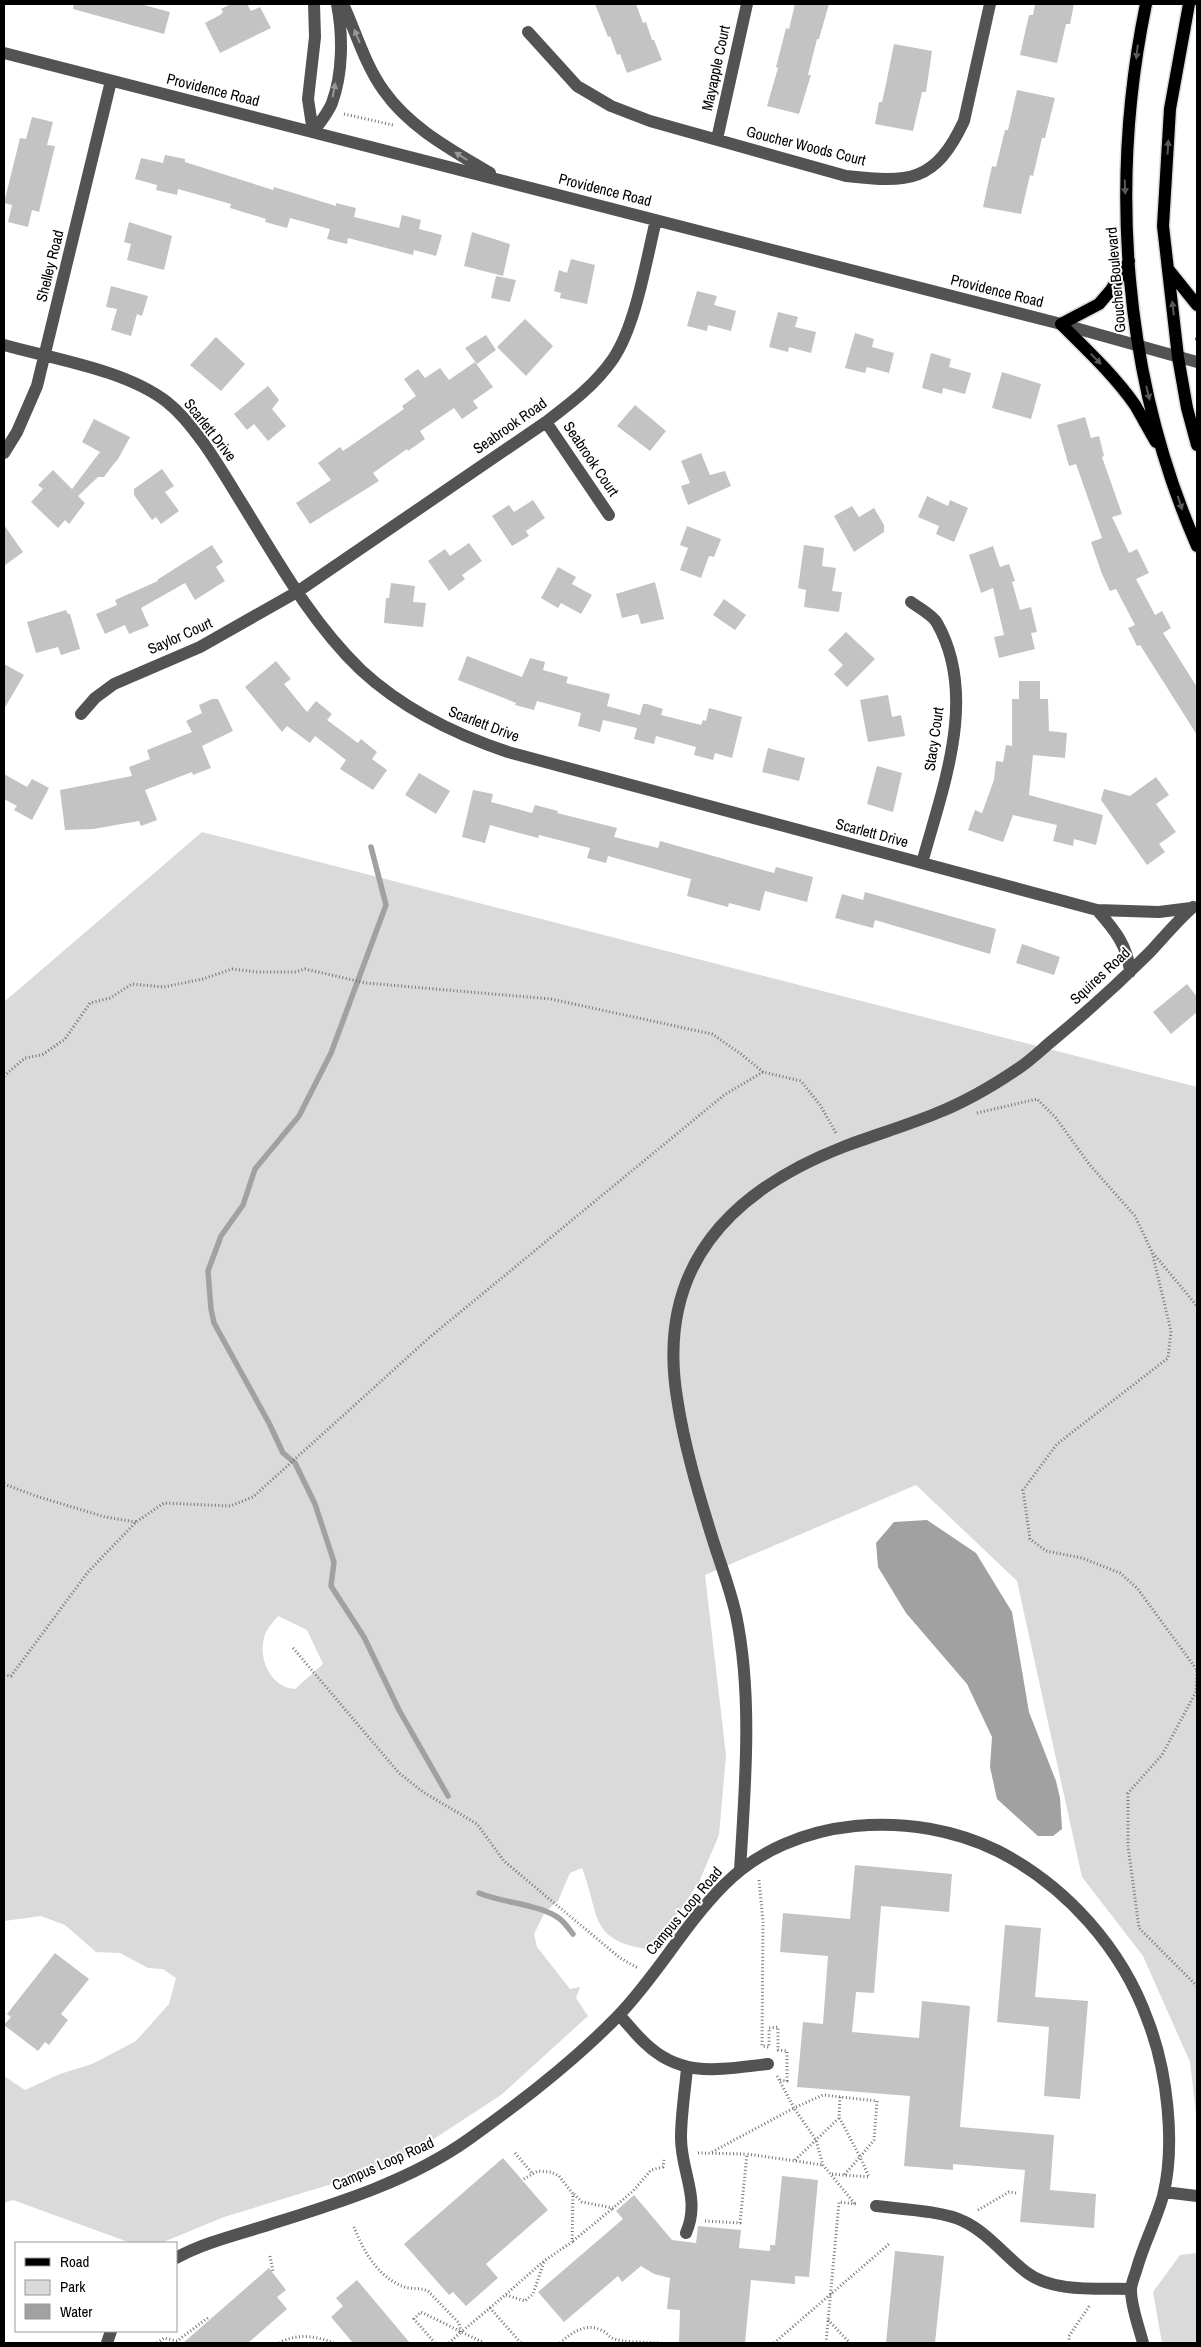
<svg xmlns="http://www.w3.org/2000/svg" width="1201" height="2347" font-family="'Archivo Narrow',sans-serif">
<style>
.green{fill:#dadada;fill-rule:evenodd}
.water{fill:#a1a1a1}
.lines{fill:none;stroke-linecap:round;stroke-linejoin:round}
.stream{stroke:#a1a1a1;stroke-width:5.5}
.building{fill:#c3c3c3}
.major-casing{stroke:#dbdbdb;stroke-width:15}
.path{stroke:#757575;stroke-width:3;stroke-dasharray:1 2.5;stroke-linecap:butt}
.minor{stroke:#535353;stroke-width:12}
.major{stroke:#000;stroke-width:12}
.oneway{fill:#989898}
.oneway2{fill:#595959}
.labels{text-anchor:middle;stroke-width:4;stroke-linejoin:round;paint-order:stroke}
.street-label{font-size:15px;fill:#000;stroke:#fff}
</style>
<rect width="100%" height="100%" fill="#fff"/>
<path class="green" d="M202,832L1197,1087V2122L1190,2062L1143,1956L1082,1877L1017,1581L916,1485L705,1575L726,1755L719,1835L699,1882L653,1950C588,1941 601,1918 582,1868L570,1873L558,1901L545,1912L534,1934L537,1947L570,1989L580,1987L576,1998L588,2016L501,2095L394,2165L224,2217L161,2243H131L13,2200L4,2203V2076L25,2090L60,2074L92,2064L136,2041L169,2004L176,1978L163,1969L148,1968L120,1953L96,1952L65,1925L41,1916L4,1921V1002ZM278,1616L307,1630L323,1664L295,1689C269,1687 256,1655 266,1632C269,1626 274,1621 278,1616Z
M1197,2253V2343H1162L1153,2292L1180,2255Z"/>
<path class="water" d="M927,1520L976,1553L1012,1612L1029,1712L1056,1781L1060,1798L1062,1829L1053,1836H1038L997,1799L990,1767L992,1737L967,1684L906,1613L878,1567L876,1543L894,1522Z"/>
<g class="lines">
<path class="stream" d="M371,847L386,905L331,1053L299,1116L255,1169L243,1205L221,1236L208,1271L211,1309L214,1323L269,1423L283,1453L295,1463L315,1504L334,1562L331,1586L364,1637L399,1710L448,1796
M479,1893C502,1903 540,1904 560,1919C565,1923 569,1929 573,1934"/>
</g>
<path class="building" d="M74,4H140L170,12L164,34L73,9Z
M231,4H247L251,11L260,7L271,28L220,53L205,23L220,15L223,12L221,9Z
M595,4H636L643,23L646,22L652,40H654L662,60L627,73L620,54L617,55L610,36L608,37Z
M795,4H829L819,39H817L808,75H811L799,114L767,106L778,68L776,67L786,28L789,29Z
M1035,4H1074L1070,24H1066L1057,63L1020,55L1029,15H1033Z
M894,44L932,51L926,92H922L913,131L875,124L879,102H882L886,84Z
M1017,90L1055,98L1045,138H1042L1033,176L1030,175L1021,214L983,207L992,166L996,167L1005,130H1008Z
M32,117L53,122L47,145L55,146L39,212L32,210L28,227L8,222L12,205L4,203L20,138L26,139Z
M165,155L185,159V162L273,190L274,187L336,206V203L356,208L354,217L399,228L402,215L421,220L419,229L442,235L436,256L414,250L413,255L348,238L347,244L327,239L330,229L290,218L287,228L265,222L266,219L230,208L231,204L178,189L177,195L156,190L157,185L135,179L141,158L163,163Z
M129,222L172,236L164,270L127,260L131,244L124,242Z
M472,232L510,244L503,276L464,266Z
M571,259L595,265L587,304L560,298L561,293L554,291L559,270L567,273Z
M496,276L516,280L510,302L491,298Z
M111,286L148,296L142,316L137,314L131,336L111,330L117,309L106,307Z
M697,291L717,296L714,305L736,311L731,331L708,325L707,331L687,326Z
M778,312L798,317L795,327L816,332L811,353L789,347L788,352L769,347Z
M525,319L553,346L526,376L497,347Z
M855,333L874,339L872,347L894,353L889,373L867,367L865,373L845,368Z
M486,335L496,350L477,364L465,348Z
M216,337L245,364L221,391L190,365Z
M931,353L951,359L949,367L971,373L965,394L943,388L942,394L922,388Z
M475,362L493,387L473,401L478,408L462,419L454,408L420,431L425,439L408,451L407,449L373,473L379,481L310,524L296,503L331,480L318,463L340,447L343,451L404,409L402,406L416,396L404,379L418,369L425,378L440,368L449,380Z
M1002,372L1041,384L1031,419L992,408Z
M268,386L279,400L272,409L286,426L268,441L254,424L247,430L234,414Z
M635,405L666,431L650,451L617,426Z
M1085,417L1091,438L1099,436L1104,456L1102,457L1122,514L1112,517L1129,553L1137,549L1149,573L1136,579L1155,615L1162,611L1171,628L1163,633L1197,687V735L1140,645L1137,646L1128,628L1135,625L1116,589L1110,591L1102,574L1091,542L1102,538L1076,464L1069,466L1057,425Z
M94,419L130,437L117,461H116L104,477H98L78,496L85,503L69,524L65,520L58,528L31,502L43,489L38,485L53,470L72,489L100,452L82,442Z
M701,453L710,475L725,471L731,486L688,505L681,486L690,483L681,461Z
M162,469L174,486L165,492L179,511L161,524L156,517L152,520L134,495V489Z
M927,496L948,506L950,500L968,508L954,542L936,534L939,526L918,517Z
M533,500L545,518L526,531L529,536L512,546L492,516L509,505L514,512Z
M852,506L859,517L874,508L884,525V532L854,552L834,516Z
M4,525L23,552L4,566Z
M687,526L721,539L714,557L709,556L701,578L680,570L688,548L680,545Z
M469,543L482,561L462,575L465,579L449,591L428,561L445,549L450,556Z
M212,545L223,562L216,567L225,581L195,600L185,583L141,608L149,626L129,634L125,625L105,634L96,614L117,605L115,600L158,581L157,580Z
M804,545L824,548L822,566L836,568L832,591L842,592L839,612L804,607L806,590L798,588Z
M993,546L1000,567L1009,564L1015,581L1012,582L1020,610L1031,607L1037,632L1031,633L1035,649L999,658L994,637L1004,635L993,588L981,593L969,555Z
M558,567L576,577L572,584L592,595L581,614L561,603L558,608L541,598Z
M655,582L664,619L641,624L638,614L622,618L616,594Z
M391,583L415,586L413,602L426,603L423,627L384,623L386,598H389Z
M724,599L746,615L735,630L713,615Z
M66,610L68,614H70L80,649L61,655L58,647L36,653L27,622Z
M846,632L875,659L847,687L834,674L843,665L828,650Z
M467,656L522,677L530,658L545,662L543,670L568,677L566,683L610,694L607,706L640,715L643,704H647L663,709L661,715L701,725L703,720L706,721L709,708L742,717L732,758L715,753L713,760L694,755L696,747L656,736L654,744L634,739L637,728L603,720L600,732L578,726L581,713L537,701L534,710L515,705L516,703L458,680Z
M276,661L291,679L284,684L307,712L316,701L332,714L327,720L358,743L361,739L377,752L372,759L387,770L373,790L340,769L346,760L315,736L310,743L287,726L282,732L245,687Z
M4,664L24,675L4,709Z
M1019,681H1040V699H1048L1049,731L1067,733L1065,758L1033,755L1029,795L1103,815L1096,845L1074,839L1073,846L1053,841L1057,825L1013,815L1003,842L968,830L975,810L982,813L994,780L996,761L1003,762L1006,745L1012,746V699H1019Z
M888,695L892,717L901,715L905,736L868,742L860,700Z
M212,699H218L233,731L202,746L211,768L193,775L192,772L145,790L157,820L141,826L139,821L93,829L65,830L60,790L132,776L129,767L150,759L147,750L192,732L186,721L202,713L199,705Z
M768,748L805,758L799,781L762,772Z
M877,766L902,773L893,812L867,804Z
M419,773L450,791L436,814L405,795Z
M4,774L27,787L32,779L49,788L32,820L14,810L17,806L4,799Z
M1156,777L1169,795L1156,804L1176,832L1159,844L1165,852L1147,865L1101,800L1104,789L1130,796Z
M473,790L493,794L491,802L532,813L535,805L558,811L557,813L617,828L614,837L658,848L660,841L774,873L776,867L813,877L807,902L765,891L760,911L729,903L728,907L687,896L691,879L608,856L606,863L587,858L590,848L539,835L538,838L490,825L485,843L462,837Z
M865,892L996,929L990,954L875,920L873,928L835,918L842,894L863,900Z
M1022,944L1060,957L1054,975L1016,963Z
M1187,984L1197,997V1012L1171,1034L1153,1012Z
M855,1865L952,1874L949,1912L881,1906L874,1993L856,1992L852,2032L919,2038L922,2001L970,2006L960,2127L1054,2135L1050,2190L1096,2194L1094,2228L1020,2222L1025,2170L953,2164V2170L904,2166L910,2096L797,2087L803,2022L823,2024L828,1956L780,1952L783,1913L850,1919Z
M1005,1925L1041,1928L1035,1997L1088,2001L1080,2099L1044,2096L1049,2027L997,2022Z
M55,1953L89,1979L61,2014L68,2020L49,2045L45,2042L38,2051L4,2025L11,2017L7,2014Z
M503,2158L548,2210L486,2264L498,2278L466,2306L453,2292L449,2295L404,2244Z
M782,2176L818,2180L809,2277L795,2276V2284L751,2280L745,2343H679L680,2310L667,2309L670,2278L654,2274L641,2266L622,2282L618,2276L564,2322L538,2292L623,2219L616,2211L634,2195L672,2240L696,2243L698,2226L741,2230L739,2248L770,2251V2245H775Z
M895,2251L944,2256L935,2343H886Z
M269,2268L286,2290L277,2297L287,2309L248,2343H183Z
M357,2280L410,2343H353L331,2317L343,2306L336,2298Z"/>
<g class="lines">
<defs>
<path id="major" d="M1146,4C1109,183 1123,377 1197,546
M1189,4L1170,109L1163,226L1178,357L1187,408L1197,445
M1129,261L1111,290L1099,304L1061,324C1087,350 1114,375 1135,405C1142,417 1149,430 1156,442
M1168,269L1197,305"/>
</defs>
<use href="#major" class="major-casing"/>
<path class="path" d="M344,114L393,125
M1195,339H1197
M4,1076L25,1058L42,1055L65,1039L90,1003L110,998L132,984L164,987L203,979L232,969L257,972H296L305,969L366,983L551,999L712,1034L741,1054L763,1072L801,1081L820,1105L836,1133
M977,1113L1037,1099L1056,1118L1089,1164L1135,1216L1152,1252L1171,1331L1168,1358L1057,1444L1023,1490L1030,1539L1046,1551L1082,1558L1120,1573L1137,1588L1197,1670
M1153,1253L1197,1306
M4,1484L36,1496L105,1517L136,1522
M293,1648L399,1773L423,1792L477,1824L504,1861L620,1958L638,1968
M1197,1671L1196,1692L1162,1755L1128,1793V1846L1139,1928L1197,1986
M4,1675L11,1676L88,1572L136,1522L164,1503L230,1506L253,1497L430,1337L724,1095L763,1072
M759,1880L763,1922L762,2046L769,2047V2028L778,2027V2050L787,2051V2081L780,2080
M777,2076L794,2108L823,2095L877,2101L874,2140L860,2157L869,2177L831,2174
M840,2097L839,2117L860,2157L844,2175
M712,2152L794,2108L816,2140L823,2165L855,2204
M515,2153L532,2173
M698,2153L747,2154
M795,2160L839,2118
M574,2194L582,2202L613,2208L633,2191L651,2170L663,2167L664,2160
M978,2210L1009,2192L1016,2193
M705,2221L740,2223L747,2154L823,2165
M354,2227C363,2250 377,2276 402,2286C410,2290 419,2287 428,2291L459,2323L461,2332L490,2308L521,2343
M573,2241L612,2209
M270,2256L273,2272
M506,2295L525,2301L533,2294L544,2262
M490,2308L544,2261L572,2242L573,2194L559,2176L551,2172L538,2171L522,2180
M828,2320L850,2343
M157,2343L164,2338L177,2341L209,2317
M279,2343C297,2333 316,2336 334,2343
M435,2343L414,2319L421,2312L484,2343
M449,2343L461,2332
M560,2343C572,2332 587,2322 603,2331C606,2332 609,2337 612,2338C623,2343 647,2342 660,2343
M774,2343L889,2244
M826,2343L839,2202L856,2204
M1069,2343V2336L1090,2305"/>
<path class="minor" d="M343,4C356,32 365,65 384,91C410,128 452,150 490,173
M528,32L577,86L611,106L650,121L846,176C909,183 935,183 964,121L990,4
M4,53L1061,324L1197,362
M313,132C319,124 328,113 332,103C343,73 343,35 337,4
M313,132L308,99L315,37L314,4
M717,139L747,4
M4,345C54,359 126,370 167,402C196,425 223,473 243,505C278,562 312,623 361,670C403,709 454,734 508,752L1097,910L1159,912L1191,908
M546,422L609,515
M4,453L17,432L37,386L111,81
M911,602C919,608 933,615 937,623C979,697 942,789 922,863
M81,714L95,698L114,684L200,647L297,592L546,422C571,403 595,385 613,359C636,325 646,261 656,220
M1097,910C1114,929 1128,946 1130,972
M740,1870C745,1788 753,1695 736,1615C730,1588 720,1563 712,1537C698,1492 684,1445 677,1398C656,1268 728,1192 843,1147C874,1135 906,1126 937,1113C965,1102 994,1085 1019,1068C1031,1060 1042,1049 1053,1040C1087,1012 1119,983 1150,952C1164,937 1178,920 1193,907
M619,2015C628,2024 636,2035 645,2043C682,2079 721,2069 768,2064
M1164,2192L1197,2196
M876,2206C900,2209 943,2211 963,2221C987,2232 1005,2256 1026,2272C1053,2293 1098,2288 1131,2289
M686,2233C701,2199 681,2172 681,2138C681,2115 685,2091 687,2068
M176,2258C205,2242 240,2234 271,2224C338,2203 410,2181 469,2139C520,2103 573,2062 617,2017C657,1976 684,1925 724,1885C793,1815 913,1809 998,1851C1066,1886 1122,1948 1148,2021C1167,2070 1176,2144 1163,2196C1156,2221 1144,2243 1137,2268C1135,2275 1131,2284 1131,2290C1131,2307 1139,2327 1143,2343
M107,2343L111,2331"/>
<use href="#major" class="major"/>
</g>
<defs><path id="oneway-solid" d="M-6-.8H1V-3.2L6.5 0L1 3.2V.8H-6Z" transform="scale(1.25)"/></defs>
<g class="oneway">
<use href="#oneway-solid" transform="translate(357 36) rotate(-112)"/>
<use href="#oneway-solid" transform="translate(334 90) rotate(-79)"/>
<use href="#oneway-solid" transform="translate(461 156) rotate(-148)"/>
</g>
<g class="oneway2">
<use href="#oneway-solid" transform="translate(1137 52) rotate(96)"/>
<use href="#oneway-solid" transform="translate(1168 147) rotate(-87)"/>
<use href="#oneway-solid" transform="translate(1125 187) rotate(88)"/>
<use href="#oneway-solid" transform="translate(1173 308) rotate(-97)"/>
<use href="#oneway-solid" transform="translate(1096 359) rotate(45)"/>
<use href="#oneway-solid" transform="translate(1148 393) rotate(76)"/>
<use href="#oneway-solid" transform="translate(1180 503) rotate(72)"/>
</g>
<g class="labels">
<g class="street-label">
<text transform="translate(716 68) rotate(-78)" y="5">Mayapple Court</text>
<text transform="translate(213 90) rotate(14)" y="5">Providence Road</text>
<text transform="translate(806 146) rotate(14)" y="5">Goucher Woods Court</text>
<text transform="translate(605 190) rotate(14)" y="5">Providence Road</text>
<text transform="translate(50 266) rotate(-76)" y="5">Shelley Road</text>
<text transform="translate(1116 280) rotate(-95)" y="5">Goucher Boulevard</text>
<text transform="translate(997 291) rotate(14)" y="5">Providence Road</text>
<text transform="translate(510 426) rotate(-35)" y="5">Seabrook Road</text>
<text transform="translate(210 430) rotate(52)" y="5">Scarlett Drive</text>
<text transform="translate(591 459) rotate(56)" y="5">Seabrook Court</text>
<text transform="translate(180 636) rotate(-24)" y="5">Saylor Court</text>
<text transform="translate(484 724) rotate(21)" y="5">Scarlett Drive</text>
<text transform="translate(934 739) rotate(-82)" y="5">Stacy Court</text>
<text transform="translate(872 833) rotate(15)" y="5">Scarlett Drive</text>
<text transform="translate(1100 976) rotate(-43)" y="5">Squires Road</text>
<text transform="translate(684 1911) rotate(-50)" y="5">Campus Loop Road</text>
<text transform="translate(383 2164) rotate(-24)" y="5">Campus Loop Road</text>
</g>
</g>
<rect width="1201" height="2347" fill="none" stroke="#000000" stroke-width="10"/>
<rect x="15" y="2242" width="162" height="90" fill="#ffffff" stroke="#999999"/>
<rect x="25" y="2258" width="25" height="8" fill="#000000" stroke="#999999"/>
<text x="60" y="2267" font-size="15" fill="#000000">Road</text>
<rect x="25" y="2280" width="25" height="15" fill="#dadada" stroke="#999999"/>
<text x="60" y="2292" font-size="15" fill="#000000">Park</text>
<rect x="25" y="2304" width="25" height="15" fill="#a1a1a1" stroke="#999999"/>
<text x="60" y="2317" font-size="15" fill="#000000">Water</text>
</svg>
